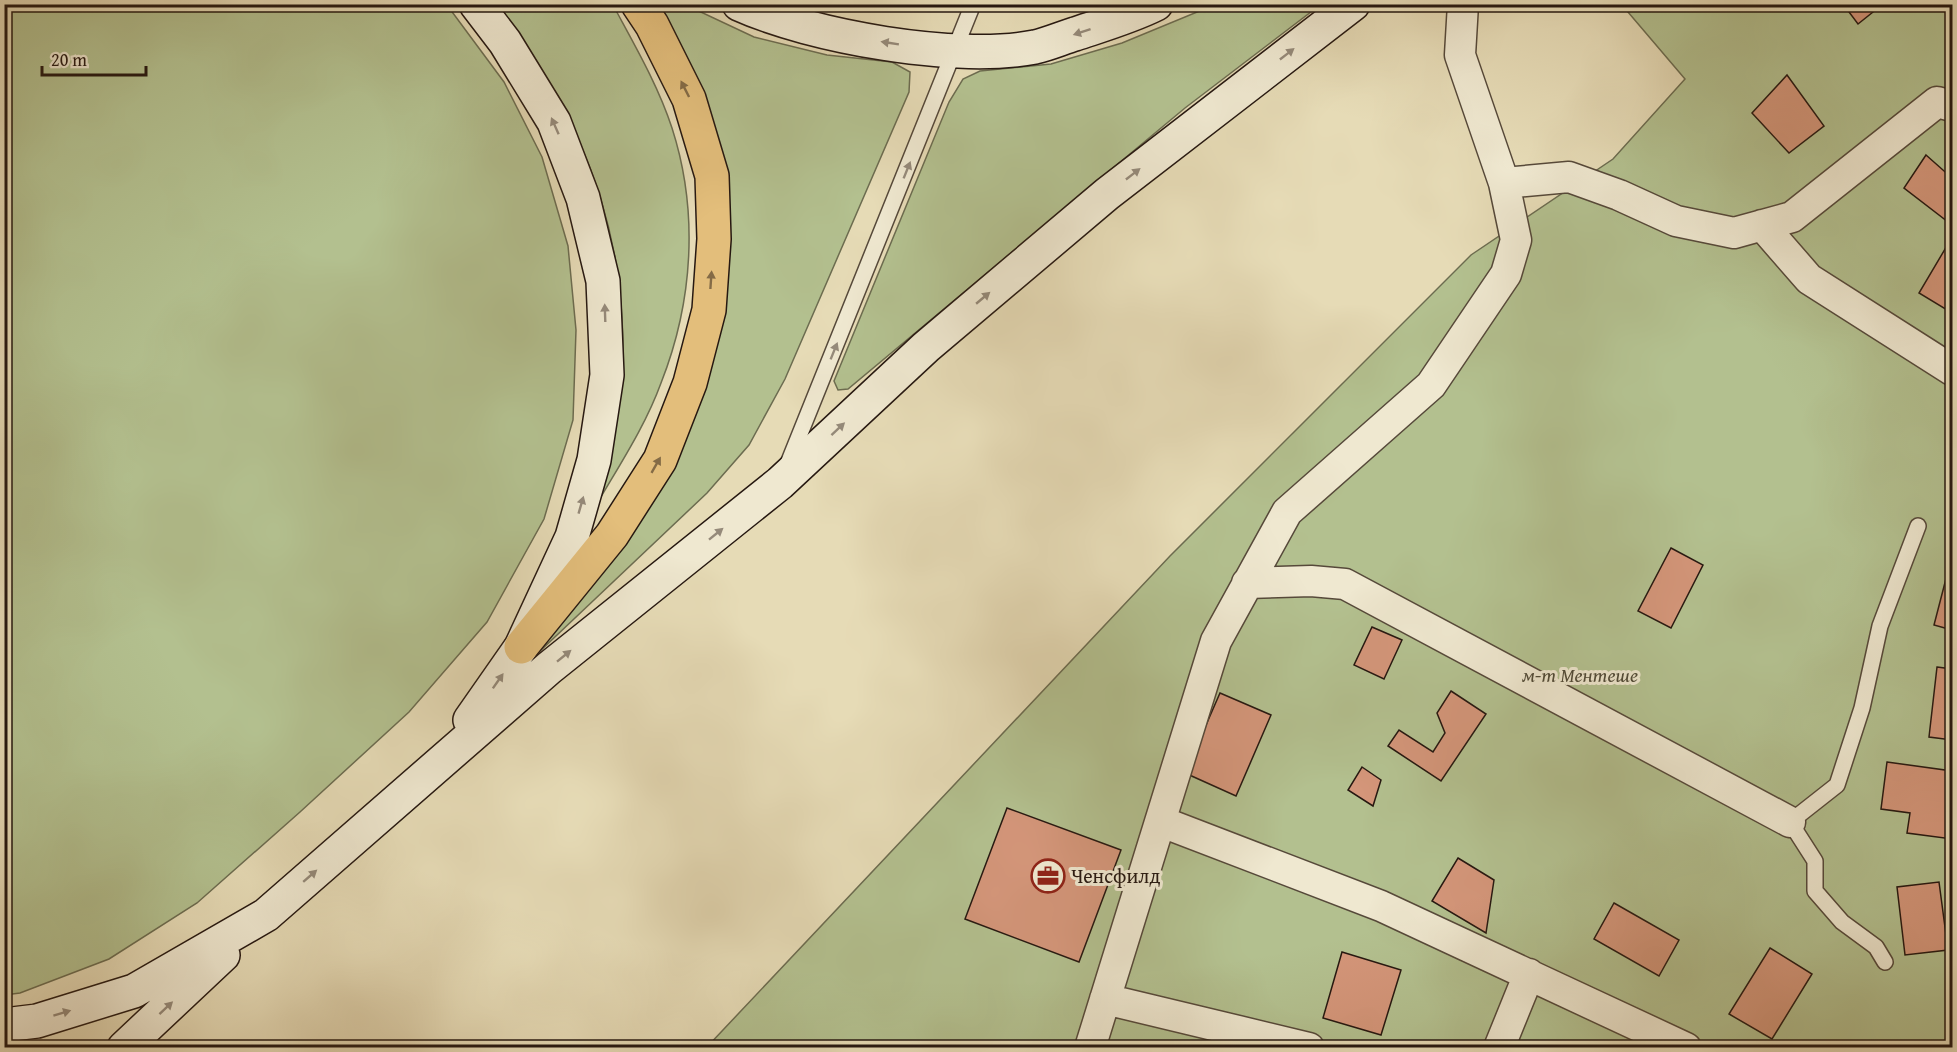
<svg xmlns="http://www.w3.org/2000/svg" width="1957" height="1052" font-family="'Gentium Book Plus',serif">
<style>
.green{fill:#b3c08f;stroke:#6c6c50;stroke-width:1.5}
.building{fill:#d4967a;stroke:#261811;stroke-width:1.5}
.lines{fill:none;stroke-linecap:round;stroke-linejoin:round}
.lane-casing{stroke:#56493a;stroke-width:18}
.street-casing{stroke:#56493a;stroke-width:33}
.secondary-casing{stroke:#261811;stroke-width:36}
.highway-casing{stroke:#261811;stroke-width:36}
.lane{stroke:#efe8d0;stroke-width:15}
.street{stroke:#efe8d0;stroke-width:30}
.secondary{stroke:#efe8d0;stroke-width:33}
.highway{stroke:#e3be7b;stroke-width:33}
.oneway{fill:#958a7a}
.oneway2{fill:#846b46}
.labels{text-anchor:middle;stroke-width:6;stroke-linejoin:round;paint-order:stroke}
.park-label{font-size:20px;font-style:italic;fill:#504a37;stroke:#efe8d0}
.poi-label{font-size:20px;fill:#261811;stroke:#efe8d0;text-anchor:start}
</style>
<rect width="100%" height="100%" fill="#e6dbb6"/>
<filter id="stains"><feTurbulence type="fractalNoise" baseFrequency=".00333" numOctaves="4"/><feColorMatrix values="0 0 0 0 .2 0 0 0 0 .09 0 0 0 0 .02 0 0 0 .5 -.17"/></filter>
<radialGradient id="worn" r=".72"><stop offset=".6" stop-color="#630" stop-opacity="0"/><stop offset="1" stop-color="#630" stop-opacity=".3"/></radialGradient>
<path class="green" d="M4,5H447L504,82L542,157L568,246L576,330L573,420L544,519L487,622L409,712L300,812L197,903L109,959L20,993L5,995Z
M498,5H613C634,44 658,85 672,128C699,212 693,302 661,383C644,430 614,473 590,516C600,475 612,434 619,393C625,359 623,326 620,293C609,185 562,91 498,5Z
M653,5H686L754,37L827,55L892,62L910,72L909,92L785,379L749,445L707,493L519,671L649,490L726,257Z
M1214,5H1320L1185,108L848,389L838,390L834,381L949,102L963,79L980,71L1051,64L1122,43Z
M1622,5H1952V1047L706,1048L1170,556L1471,255L1613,159L1685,79Z"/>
<path class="building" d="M1843,4H1883L1858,24Z
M1787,75L1824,126L1789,153L1752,113Z
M1926,155L1952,178V225L1904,188Z
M1951,239L1952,240V313L1919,293Z
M1671,548L1703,565L1671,628L1638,611Z
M1949,567L1952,568V630L1934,625Z
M1372,627L1402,640L1384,679L1354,665Z
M1937,667L1952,669V740L1929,737Z
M1451,691L1486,714L1441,781L1388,746L1399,730L1433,752L1445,733L1437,713Z
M1220,693L1271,715L1236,796L1185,773Z
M1887,762L1952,771V839L1907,833L1910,813L1881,809Z
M1362,767L1381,780L1373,806L1348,790Z
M1007,808L1121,850L1079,962L965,919Z
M1458,858L1494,880L1486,933L1432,901Z
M1939,882L1948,950L1905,955L1897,887Z
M1614,903L1679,940L1659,976L1594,939Z
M1770,948L1812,974L1772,1039L1729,1014Z
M1342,952L1401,970L1381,1035L1323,1018Z"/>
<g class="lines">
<defs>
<path id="lane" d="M787,466L973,4
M1885,962L1876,947L1842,922L1815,891V861L1790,822L1837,785L1862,708L1880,626L1918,526"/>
<path id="street" d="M1504,183L1569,177L1619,195L1676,221L1734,233L1792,217L1937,102L1952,106
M1762,225L1809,279L1952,370
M1247,583L1311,581L1345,584L1790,822
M1162,822L1381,906L1686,1048
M1105,999L1309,1048
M1090,1048L1216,641L1287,512L1431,385L1506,274L1516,240L1504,183L1460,55L1463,4
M1499,1048L1529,974"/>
<path id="secondary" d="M739,4C812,37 957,62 1035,47C1048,44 1062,38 1075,34C1102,25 1130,17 1156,4
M470,720L521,647L572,537L594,460L607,375L603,281L583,198L554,122L505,42L476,4
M4,1025L37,1021L134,991L266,915L549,668L780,483L926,347L1107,194L1353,4
M124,1048L223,955"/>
<path id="highway" d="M521,647L612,535L660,460L690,383L709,310L714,239L712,176L689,99L652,25L638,4"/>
</defs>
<use href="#lane" class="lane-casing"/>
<use href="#street" class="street-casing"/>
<use href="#secondary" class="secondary-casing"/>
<use href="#highway" class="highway-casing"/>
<use href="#lane" class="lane"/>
<use href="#street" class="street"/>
<use href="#secondary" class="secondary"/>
<use href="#highway" class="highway"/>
</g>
<defs><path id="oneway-solid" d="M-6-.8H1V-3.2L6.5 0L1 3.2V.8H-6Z" transform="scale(1.5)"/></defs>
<g class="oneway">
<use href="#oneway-solid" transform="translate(1082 32) rotate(162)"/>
<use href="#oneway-solid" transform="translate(890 43) rotate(-171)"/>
<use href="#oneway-solid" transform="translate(1287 54) rotate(-38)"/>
<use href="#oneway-solid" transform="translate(555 126) rotate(-114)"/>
<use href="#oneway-solid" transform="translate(907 170) rotate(-68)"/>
<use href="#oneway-solid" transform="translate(1133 174) rotate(-38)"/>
<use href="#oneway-solid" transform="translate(983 298) rotate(-40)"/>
<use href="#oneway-solid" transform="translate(605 313) rotate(-92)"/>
<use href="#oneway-solid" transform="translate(834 351) rotate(-68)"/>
<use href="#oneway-solid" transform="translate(838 429) rotate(-43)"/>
<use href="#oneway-solid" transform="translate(581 505) rotate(-74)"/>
<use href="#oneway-solid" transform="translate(716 534) rotate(-39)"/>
<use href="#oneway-solid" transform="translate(564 656) rotate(-39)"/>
<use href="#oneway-solid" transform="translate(498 681) rotate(-55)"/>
<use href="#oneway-solid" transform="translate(310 876) rotate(-41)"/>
<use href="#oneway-solid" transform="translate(166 1008) rotate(-43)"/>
<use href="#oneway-solid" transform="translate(62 1013) rotate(-17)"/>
</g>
<g class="oneway2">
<use href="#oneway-solid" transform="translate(685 89) rotate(-117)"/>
<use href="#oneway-solid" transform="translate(711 280) rotate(-86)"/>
<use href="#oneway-solid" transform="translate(656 465) rotate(-60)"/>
</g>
<defs>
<symbol id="office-ring" viewBox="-11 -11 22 22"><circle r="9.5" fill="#efe8d0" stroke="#8f2418" stroke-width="1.5"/><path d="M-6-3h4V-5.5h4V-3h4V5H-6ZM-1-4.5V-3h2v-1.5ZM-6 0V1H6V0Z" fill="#8f2418"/></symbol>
</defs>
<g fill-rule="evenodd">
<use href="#office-ring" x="1029" y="857" width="38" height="38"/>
</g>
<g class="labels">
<g class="park-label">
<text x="1580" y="682">м-т Ментeше</text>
</g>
<g class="poi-label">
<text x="1071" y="883">Ченсфилд</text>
</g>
</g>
<rect width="1957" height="1052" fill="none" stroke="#e6dbb6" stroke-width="24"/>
<rect x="6" y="6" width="1945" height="1040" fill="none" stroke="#261811" stroke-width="3"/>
<rect x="12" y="12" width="1933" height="1028" fill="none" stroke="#261811" stroke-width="1.5"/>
<path d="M42 66v9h104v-9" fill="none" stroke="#261811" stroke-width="3"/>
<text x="51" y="66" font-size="18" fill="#261811" stroke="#efe8d0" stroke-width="4.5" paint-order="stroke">20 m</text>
<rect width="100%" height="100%" filter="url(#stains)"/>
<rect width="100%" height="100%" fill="url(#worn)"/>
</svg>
